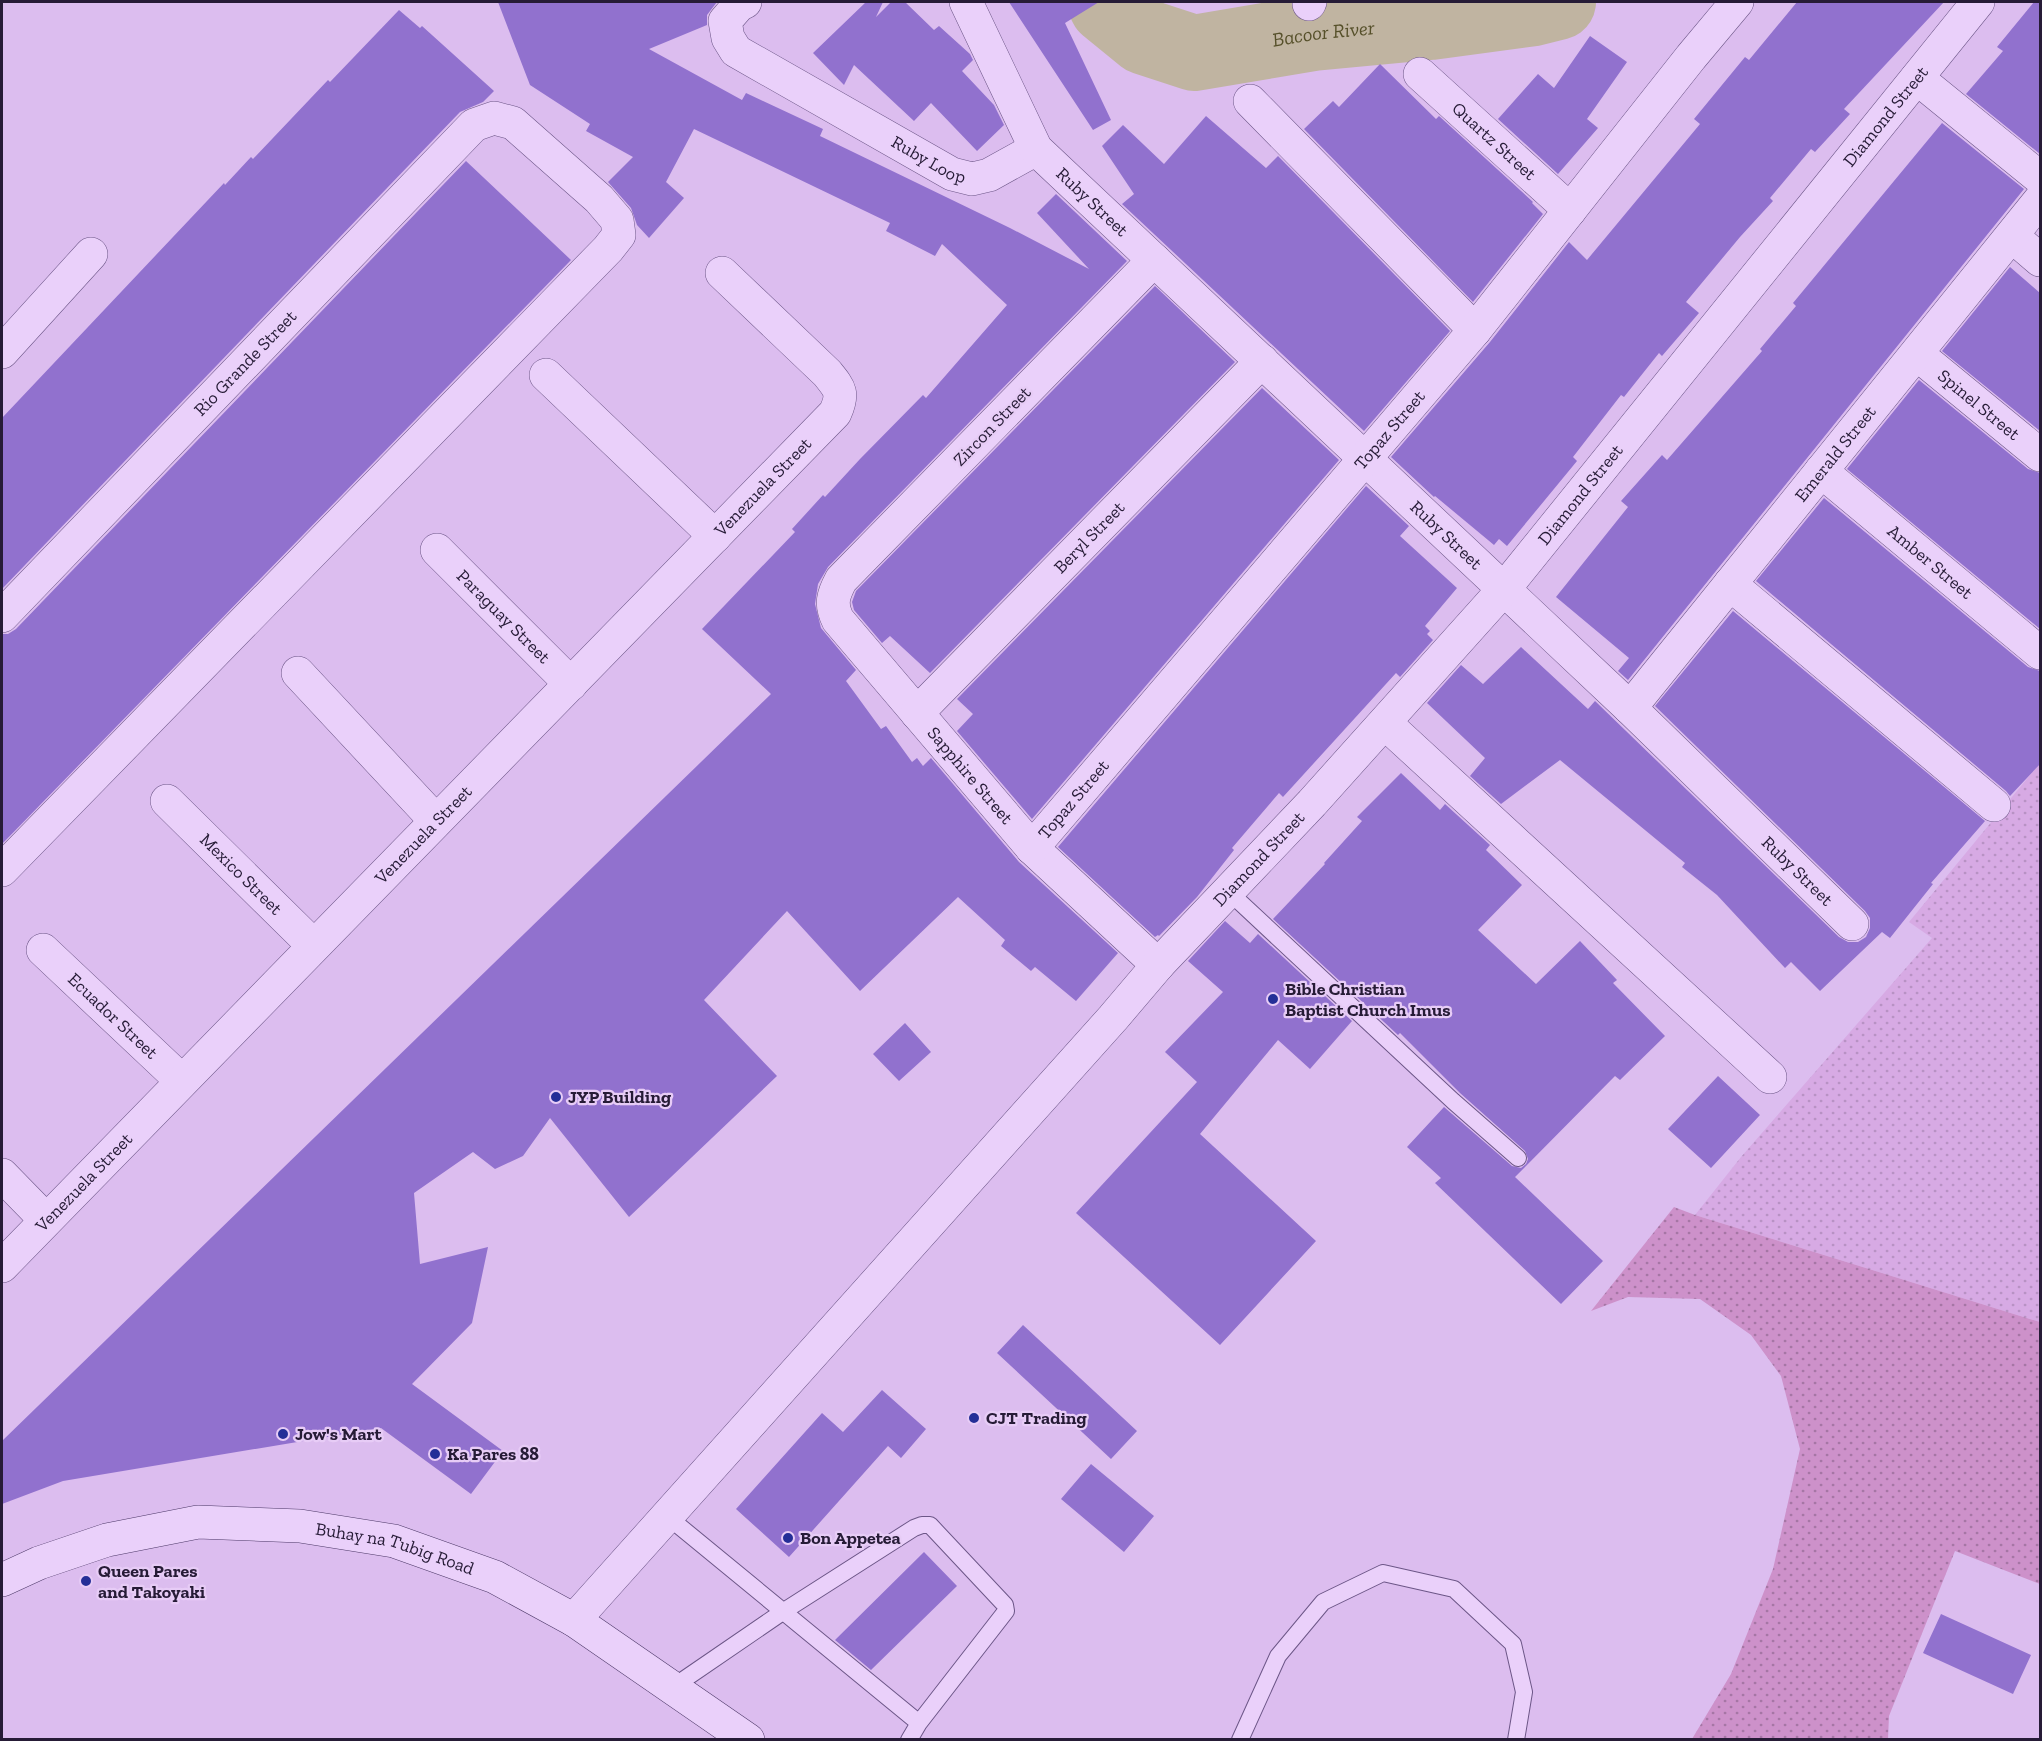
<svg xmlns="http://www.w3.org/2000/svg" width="2042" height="1741" font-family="'Zilla Slab',serif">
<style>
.farmland{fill:url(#farmland-dots)}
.grass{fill:url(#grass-dots)}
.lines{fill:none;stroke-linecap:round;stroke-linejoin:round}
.river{stroke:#c0b4a1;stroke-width:76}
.building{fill:#9171ce}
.lane-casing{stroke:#6c5687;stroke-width:18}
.street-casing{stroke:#6c5687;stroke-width:34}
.secondary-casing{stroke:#4d3968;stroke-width:34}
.lane{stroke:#ead0fa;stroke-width:16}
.street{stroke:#ead0fa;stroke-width:33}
.secondary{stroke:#ead0fa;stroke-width:33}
.poi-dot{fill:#242e97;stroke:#e7ccf6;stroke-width:2}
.labels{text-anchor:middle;stroke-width:4.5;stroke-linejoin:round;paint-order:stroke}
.street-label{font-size:18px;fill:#261b36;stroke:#e7ccf6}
.poi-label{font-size:18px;font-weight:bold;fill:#261b36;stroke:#e7ccf6;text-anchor:start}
.water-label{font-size:20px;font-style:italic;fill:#56502a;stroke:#e7ccf6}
</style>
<defs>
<pattern id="farmland-dots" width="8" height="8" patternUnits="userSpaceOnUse" patternTransform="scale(1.5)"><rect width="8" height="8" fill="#d7aae4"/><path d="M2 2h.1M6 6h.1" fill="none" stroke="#b892c4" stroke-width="1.8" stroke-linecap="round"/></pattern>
<pattern id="grass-dots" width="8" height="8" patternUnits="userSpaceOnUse" patternTransform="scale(1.5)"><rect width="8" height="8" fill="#cd91ca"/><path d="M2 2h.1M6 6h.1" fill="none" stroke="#a676a5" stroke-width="1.8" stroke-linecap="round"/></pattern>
</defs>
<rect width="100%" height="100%" fill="#dcbdef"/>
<path class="farmland" d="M2040,763V1322L1695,1215L1741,1157L1932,938L1909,922Z"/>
<path class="grass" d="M1674,1207L1695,1215L2040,1322V1584L1955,1551L1889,1716L1888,1739H1692L1731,1674L1773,1569L1800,1449L1781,1376L1751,1335L1700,1299L1628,1297L1591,1311Z"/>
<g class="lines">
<path class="river" id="s1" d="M1105,2L1107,6L1145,37L1194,53L1313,33L1430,22L1534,8L1558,2"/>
</g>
<path class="building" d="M498,2H717L707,15V25L649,49L742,100L746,93L823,129L820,136L1010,228L1089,269L1037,213L1056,194L1127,261L828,567L818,584L815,604L821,628L856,670L846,681L881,729L886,726L912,762L917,758L923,766L931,758L1019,862L1118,953L1076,1001L1035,967L1031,971L1001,946L1005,940L958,897L860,991L787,911L704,1000L777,1076L629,1217L550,1118L523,1156L495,1169L473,1152L414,1193L420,1264L488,1247L472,1323L412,1384L503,1451L471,1494L381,1428L63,1481L2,1504V1441L771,694L702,629L795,532L792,529L823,495L825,497L860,459L923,395L926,398L1007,305L942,244L935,256L886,231L890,223L694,129L666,182L684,198L649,238L637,225L631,208L608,182L633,157L586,131L590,124L530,85Z
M866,2H883L876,17L891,2H905L934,30L939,26L970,54L973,60L962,71L994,105L1004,125L977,151L931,103L914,121L854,65L844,85L813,53Z
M1009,2H1099L1065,23L1111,120L1093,130Z
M1797,2H1944L1844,109L1850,114L1815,152L1811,149L1770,198L1773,201L1740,237L1686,302L1699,313L1662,356L1659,353L1624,397L1621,395L1573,457L1577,461L1507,546L1499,539L1494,545L1435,496L1434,497L1391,457L1490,342L1569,242L1587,260L1700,124L1694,119L1745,57L1749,60Z
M2034,2H2040V154L1966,94L2003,51L1997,47Z
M399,10L420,28L422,26L494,91L483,102L460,112L2,589V418L224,183L225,185L251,157L253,159L328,80L330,82Z
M1590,36L1627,62L1587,119L1598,128L1558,174L1498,119L1538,74L1554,88Z
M1380,64L1436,119L1439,116L1533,202L1532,203L1543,214L1473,302L1304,129L1333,101L1339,107Z
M1206,116L1266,168L1278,156L1450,331L1364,431L1122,204L1134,194L1102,146L1123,125L1164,164Z
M1942,123L2024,189L1628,680L1618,671L1629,658L1556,597L1628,507L1621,501L1662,455L1667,460L1762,351L1760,349L1796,306L1793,303Z
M466,161L571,260L2,844V634H8L16,629Z
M2010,267L2040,293V431L1942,351Z
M1155,286L1235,362L930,673L890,636L882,643L854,610L852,602L856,591Z
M1919,380L2028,469L2040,473V629L1847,469Z
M1262,388L1339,460L1032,819L957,731L973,714L957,699Z
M1366,486L1409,526L1400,536L1457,588L1425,626L1430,631L1427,634L1433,640L1400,677L1396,673L1283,797L1279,793L1232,848L1234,850L1197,897L1159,936L1158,935L1155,937L1058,847Z
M1824,498L2028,667L2040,671V764L2010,796L2006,791L1756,581Z
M1733,611L1985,821L1931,883L1933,884L1890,938L1882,932L1820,991L1791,962L1785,968L1717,895L1682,867L1685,863L1560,760L1501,804L1470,776L1485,758L1427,703L1461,665L1483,684L1521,647L1588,709L1595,701L1839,937L1848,942H1858L1866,937L1870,928V918L1865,911L1655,706Z
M1401,773L1440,810L1445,804L1490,845L1486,850L1522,885L1478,930L1536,984L1580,941L1617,980L1613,983L1665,1036L1620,1080L1615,1076L1515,1177L1603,1261L1561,1304L1435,1183L1441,1178L1407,1147L1444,1107L1512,1166L1521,1168L1526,1164L1528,1159L1525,1151L1460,1093L1400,1033L1398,1035L1273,919L1325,864L1324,863L1362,821L1357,817Z
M1225,921L1250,943L1258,934L1352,1021L1310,1069L1278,1040L1200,1134L1316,1241L1220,1345L1076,1213L1197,1082L1165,1052L1223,992L1188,961Z
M905,1023L931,1052L899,1081L873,1054Z
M1718,1076L1760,1115L1711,1168L1668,1129Z
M1023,1325L1137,1431L1111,1459L997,1353Z
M882,1390L926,1429L901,1458L888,1446L789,1557L736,1509L822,1413L843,1432Z
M1091,1464L1154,1516L1124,1552L1061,1499Z
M924,1552L957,1586L871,1670L835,1640Z
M1941,1614L2031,1655L2013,1694L1923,1653Z"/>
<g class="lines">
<defs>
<path id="lane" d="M1228,891L1453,1101L1518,1158
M667,1516L919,1723
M673,1687L784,1611L914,1528L922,1525H930L1005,1605L1006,1611L919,1723L909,1740
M1240,1740L1278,1656L1323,1602L1383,1573L1454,1589L1513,1644L1524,1692L1516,1740"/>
<g id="street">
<path id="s2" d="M745,2L739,5L725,21L728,38L736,51L952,174L972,179L989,175L1036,149"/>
<path id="s3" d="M966,2L1036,149L1630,708L1852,924"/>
<path d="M1309,4L1310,2"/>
<path id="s4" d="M1420,74L1570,210"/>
<path d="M1917,78L2040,178"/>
<path d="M1250,101L1475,330"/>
<path d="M2012,236L2040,260"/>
<path id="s5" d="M1154,260L841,580C833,595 830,604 838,620L1032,848L1158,965"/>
<path d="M2,352L91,254"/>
<path id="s6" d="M1917,354L2040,455"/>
<path d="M546,375L715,536"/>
<path id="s7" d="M1821,471L2040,653"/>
<path id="s8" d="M437,550L571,684"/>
<path d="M1730,584L1994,805"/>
<path id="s9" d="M2,616L474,125L494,118L513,123L599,199L617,220L619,235L608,249L2,870"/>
<path d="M298,673L436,821"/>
<path id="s10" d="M1630,708L2040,200"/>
<path id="s11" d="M917,713L1262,361"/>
<path d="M1385,723L1770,1077"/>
<path id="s12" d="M167,801L314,946"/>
<path id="s13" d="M1032,848L1475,330L1691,57L1737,2"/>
<path id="s14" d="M43,950L182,1081"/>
<path d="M2,1175L46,1220"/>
<path id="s15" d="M2,1266L835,413C844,393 840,389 827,373L722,273"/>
<path id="s16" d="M574,1620L1113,1018L1158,965L1312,803L1504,589L1978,2"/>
</g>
<g id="secondary">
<path id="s17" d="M2,1580L39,1563L107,1540L198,1522L300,1526L394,1541L495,1577L574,1620L748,1740"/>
</g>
</defs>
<use href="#lane" class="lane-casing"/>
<use href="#street" class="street-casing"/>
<use href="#secondary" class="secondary-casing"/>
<use href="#lane" class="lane"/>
<use href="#street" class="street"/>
<use href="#secondary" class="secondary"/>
</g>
<g class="poi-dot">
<circle cx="1273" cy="999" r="6"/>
<circle cx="556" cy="1097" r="6"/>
<circle cx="974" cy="1418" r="6"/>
<circle cx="283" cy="1434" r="6"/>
<circle cx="435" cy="1454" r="6"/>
<circle cx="788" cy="1538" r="6"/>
<circle cx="86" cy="1581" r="6"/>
</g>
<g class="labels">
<g class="street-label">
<text dy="6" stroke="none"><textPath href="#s16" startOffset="1996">Diamond Street</textPath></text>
<text dy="6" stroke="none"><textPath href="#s4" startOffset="100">Quartz Street</textPath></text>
<text dy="6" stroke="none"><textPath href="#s2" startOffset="282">Ruby Loop</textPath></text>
<text dy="6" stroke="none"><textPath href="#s3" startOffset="240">Ruby Street</textPath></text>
<text dy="6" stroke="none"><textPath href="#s9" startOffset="351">Rio Grande Street</textPath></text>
<text dy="6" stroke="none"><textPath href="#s6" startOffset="80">Spinel Street</textPath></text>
<text transform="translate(992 426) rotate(-46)" y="6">Zircon Street</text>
<text dy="6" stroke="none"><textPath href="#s13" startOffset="550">Topaz Street</textPath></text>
<text dy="6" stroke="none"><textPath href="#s10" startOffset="327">Emerald Street</textPath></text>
<text dy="6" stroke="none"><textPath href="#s15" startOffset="1089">Venezuela Street</textPath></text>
<text dy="6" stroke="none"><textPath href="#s16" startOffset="1510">Diamond Street</textPath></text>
<text dy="6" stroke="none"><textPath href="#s3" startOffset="726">Ruby Street</textPath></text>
<text dy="6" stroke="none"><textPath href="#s11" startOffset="246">Beryl Street</textPath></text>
<text dy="6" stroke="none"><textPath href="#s7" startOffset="142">Amber Street</textPath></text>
<text dy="6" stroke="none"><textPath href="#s8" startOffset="94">Paraguay Street</textPath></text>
<text dy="6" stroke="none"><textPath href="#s5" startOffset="694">Sapphire Street</textPath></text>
<text dy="6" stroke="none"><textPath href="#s13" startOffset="64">Topaz Street</textPath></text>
<text dy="6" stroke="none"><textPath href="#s15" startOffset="603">Venezuela Street</textPath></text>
<text dy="6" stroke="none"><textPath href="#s16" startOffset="1024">Diamond Street</textPath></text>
<text dy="6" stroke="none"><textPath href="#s3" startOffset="1212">Ruby Street</textPath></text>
<text dy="6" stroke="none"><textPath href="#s12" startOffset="104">Mexico Street</textPath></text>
<text dy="6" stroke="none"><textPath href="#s14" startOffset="96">Ecuador Street</textPath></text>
<text dy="6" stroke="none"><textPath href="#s15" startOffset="117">Venezuela Street</textPath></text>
<text dy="6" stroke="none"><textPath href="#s17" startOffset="405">Buhay na Tubig Road</textPath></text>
</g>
<g class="poi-label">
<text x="1285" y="995">Bible Christian<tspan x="1285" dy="21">Baptist Church Imus</tspan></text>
<text x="568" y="1103">JYP Building</text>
<text x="986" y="1424">CJT Trading</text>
<text x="295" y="1440">Jow's Mart</text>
<text x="447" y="1460">Ka Pares 88</text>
<text x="800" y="1544">Bon Appetea</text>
<text x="98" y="1577">Queen Pares<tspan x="98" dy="21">and Takoyaki</tspan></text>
</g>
<g class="water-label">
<text dy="7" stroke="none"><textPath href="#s1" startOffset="236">Bacoor River</textPath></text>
</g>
</g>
<rect width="2042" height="1741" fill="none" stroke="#261b36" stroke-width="6"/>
</svg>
